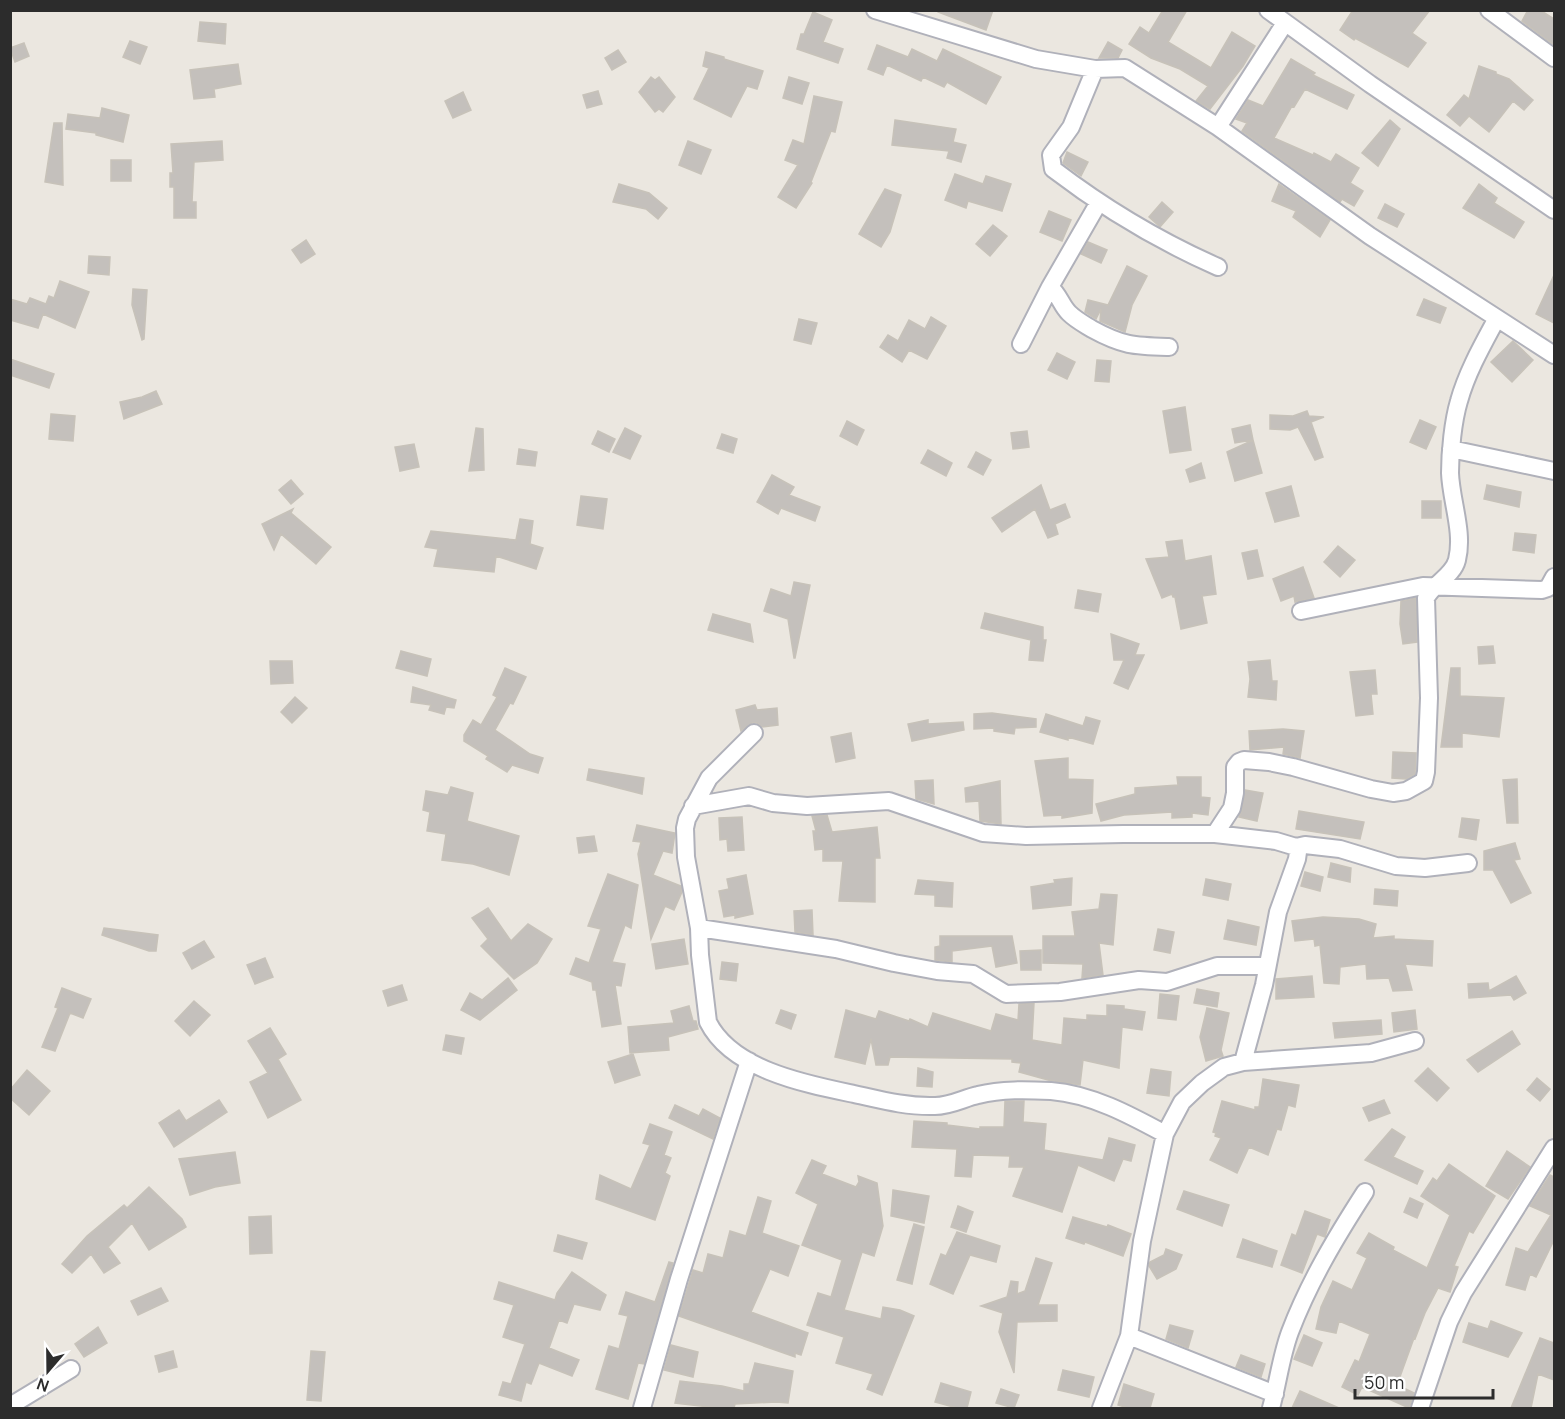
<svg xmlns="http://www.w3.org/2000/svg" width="1565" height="1419" font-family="Manrope,sans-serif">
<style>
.building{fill:#c4c0bc;stroke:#c7c2b9;stroke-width:1.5}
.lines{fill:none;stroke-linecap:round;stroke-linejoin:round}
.minor-casing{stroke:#b0b1ba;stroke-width:20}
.minor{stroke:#fff;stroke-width:16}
</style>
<rect width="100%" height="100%" fill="#ebe7e0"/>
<path class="building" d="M938,10H993L986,30L938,12Z
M1163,10H1187L1168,42L1211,68L1232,32L1255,46L1243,66L1210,109L1196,101L1208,86L1180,69L1151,58L1129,44L1140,27L1149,33Z
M1353,10H1430L1412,33L1426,43L1408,67L1355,38L1354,40L1340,30Z
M1528,10H1540L1554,19V45L1522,21Z
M813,12L832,20L823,42L843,49L838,63L797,49L801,34H804Z
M200,22L226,24L225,44L198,41Z
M130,41L147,47L140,64L123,57Z
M1108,42L1122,50L1118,58H1099Z
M24,43L29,56L15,62L10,48Z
M877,45L908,57L912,49L937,61L943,49L1001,77L986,104L947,82L944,87L923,77L921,81L887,65L883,75L868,69Z
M618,50L626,62L612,70L605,58Z
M706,52L724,57V59L763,71L757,89L747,86L731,117L694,99L709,68L703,66Z
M1291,59L1315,73L1313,75L1354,95L1347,109L1305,89L1294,107L1292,106L1274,138L1313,155L1314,153L1331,162L1336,154L1359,168L1350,183L1363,191L1354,206L1342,199L1340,202L1242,131L1247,123L1236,119L1248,100L1263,106Z
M238,64L241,84L214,89L215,97L194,99L190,70Z
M1479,66L1496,72V74L1509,79L1533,100L1524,110L1513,101L1489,132L1469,116L1460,126L1447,115L1464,95L1469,99Z
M651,77L655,80L659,77L675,97L663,112L659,109L655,112L639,92Z
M789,77L809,83L802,104L783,98Z
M598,91L602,104L587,108L583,95Z
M463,92L471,110L453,118L445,101Z
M814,96L842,102L835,132L831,131L811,182L812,183L796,208L778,197L798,165L785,160L793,140L804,144Z
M102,108L129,115L123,142L96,135V133L66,129L68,114L100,118Z
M895,120L956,129L953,142L966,145L961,162L947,158L949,151L892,145Z
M1390,120L1400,129L1378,166L1362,153Z
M54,123H62L63,185L45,182Z
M222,141L223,160L194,162L192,202H196V218H174V187H170V173H173L171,144Z
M688,141L711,150L701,174L679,165Z
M1067,152L1088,162L1081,176L1063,163Z
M111,160H131V181H111Z
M955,174L983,184L986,176L1011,184L1002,211L968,201L966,208L945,200Z
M619,184L649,193L667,208L658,219L646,209L613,202Z
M1279,184L1330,220L1320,237L1293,217L1296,211L1272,201Z
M1479,184L1497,198L1494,203L1524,222L1514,238L1463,208Z
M885,189L901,195L890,232L881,247L859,234Z
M1162,202L1173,212L1160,227L1149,217Z
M1385,204L1404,214L1397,227L1378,218Z
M1049,211L1071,220L1062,241L1040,232Z
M993,225L1007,236L990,256L976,244Z
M306,240L315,254L301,263L292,250Z
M1088,242L1107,250L1101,263L1081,254Z
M89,256L110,257L109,275L88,273Z
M1127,266L1147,276L1132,305L1125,332L1100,321L1101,309L1096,319L1085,312L1088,300L1108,305Z
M1554,275V323L1536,314Z
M60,281L89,292L75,328L43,314L38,328L10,320V299L27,304L30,298L46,304L49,296L54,298Z
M133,289L147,290L144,339L142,340L132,305Z
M1424,299L1446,308L1440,323L1417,315Z
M931,317L946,326L927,359L909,350L902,362L880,347L888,335L898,341L909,320L925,329Z
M799,319L817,323L811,344L794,340Z
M1513,341L1533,360L1512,382L1491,362Z
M1057,353L1075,362L1067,379L1048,370Z
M10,359L54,374L49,388L10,375Z
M1097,360L1111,361L1109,382L1095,381Z
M156,391L162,404L124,419L120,402L142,397Z
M1185,407L1191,450L1170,453L1163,411Z
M1307,411L1309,416L1324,417L1311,422L1323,457L1315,460L1298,427L1290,430L1270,429V415L1293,416Z
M51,414L75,416L73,441L49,439Z
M1420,420L1436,427L1426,449L1410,442Z
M847,421L864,430L857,445L840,436Z
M1250,425L1253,440L1235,443L1232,429Z
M476,428L483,429L484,470L469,471Z
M625,428L641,436L630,459L613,452Z
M598,431L615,439L609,452L592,444Z
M1027,431L1029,447L1013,449L1011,433Z
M722,434L737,439L733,453L717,448Z
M1253,440L1262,473L1235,481L1227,452Z
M414,444L419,467L400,471L395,447Z
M519,449L537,452L535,466L517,464Z
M928,450L952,463L946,476L921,463Z
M976,452L991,460L983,475L968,467Z
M1201,463L1205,478L1190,482L1186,470Z
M772,475L794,487L789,495L820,507L815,521L781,508L778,514L757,502Z
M291,480L303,494L291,504L279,490Z
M1041,485L1050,510L1065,504L1070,517L1055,524L1058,534L1048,538L1035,509L1002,532L992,518Z
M1487,485L1521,492L1519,507L1484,499Z
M1291,486L1299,516L1275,522L1266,493Z
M581,496L607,499L603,529L577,525Z
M1422,501H1441V518H1422Z
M293,509L291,513L331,547L316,564L281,534L274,550L262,524Z
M520,519L533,521L530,544L543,548L536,569L496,556L494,572L434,566L438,549L425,547L431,531L516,540Z
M1515,533L1536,535L1534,553L1513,550Z
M1182,540L1185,561L1211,556L1216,594L1202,596L1207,623L1181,629L1175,597H1173L1172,594L1162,598L1146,559L1169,557L1166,542Z
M1338,546L1355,560L1340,577L1324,562Z
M1257,550L1263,576L1248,579L1242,553Z
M1303,567L1314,598L1295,602L1294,596L1281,601L1273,579Z
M794,582L810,585L795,658H794L788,619L764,611L771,589L791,596Z
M1078,590L1101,594L1098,612L1075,608Z
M1416,598L1417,642L1403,644L1400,624L1401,601Z
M985,613L1043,627V640H1046L1043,661L1029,660L1031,640L981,628Z
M713,614L750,624L753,642L708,630Z
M1111,634L1139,644L1135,655H1144L1128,689L1114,683L1124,660H1114Z
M1493,646L1495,663L1479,664L1478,647Z
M401,651L431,659L427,676L396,668Z
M1270,660L1272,681H1277L1276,700L1248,697L1250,679L1248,662Z
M270,661H292L293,683L271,684Z
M505,668L526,677L513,704L510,703L495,730L530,754L543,758L538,773L512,765L507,772L486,759L488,756L464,741V735L473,720L481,725L497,697L493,695Z
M1451,668H1460V696L1504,698L1499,737L1462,733V747H1441Z
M1375,670L1377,694H1371L1373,714L1356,716L1350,672Z
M413,687L456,700L454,708L446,707L444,714L429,710L431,705L411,702Z
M295,697L307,708L292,723L281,712Z
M755,705L757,710L777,708L778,725L762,727L757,723H752L741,731L736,710Z
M992,713L1036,719V727L1015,728L1014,734L994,731V728L974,729V714Z
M1046,714L1083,726L1086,717L1100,721L1093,744L1068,737V740L1040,732Z
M928,720V724L963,722L964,730L912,741L908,724Z
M1283,729L1304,731L1300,758L1283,754L1284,747L1250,750L1249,731Z
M851,733L855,758L836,762L831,737Z
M1393,752L1416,753L1415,774L1406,779L1392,778Z
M1068,758V779L1093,780L1092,813L1062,818V815L1044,816L1035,761Z
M589,769L644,778L642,794L587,780Z
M1177,777H1201V797L1210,798L1208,815L1192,813V817L1172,818V812L1124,815L1101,821L1096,804L1135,794V788L1178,785Z
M1517,779L1518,823H1507L1503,780Z
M933,780L934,804L916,799L915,781Z
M1000,781L1001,824L980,821L979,801L966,802L965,788Z
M451,787L473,793L467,821L519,836L509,875L473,864L442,860L446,834L427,831L430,812L423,810L426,791L448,795Z
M1245,790L1263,793L1257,821L1239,817L1242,810Z
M1299,811L1364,822L1360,839L1296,829Z
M827,815L832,832L877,827L880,858H875V902L839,901L843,861H823V849L815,850L813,831H816L812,816Z
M742,817L744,850L728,851L727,839L720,840L719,818Z
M1462,818L1479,820L1476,840L1459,837Z
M637,825L675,833L672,853L663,851L653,875L681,886L682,892L674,910L665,906L651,939L638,854L641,842L633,841Z
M594,836L597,851L579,853L577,838Z
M1515,843L1520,859L1514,860L1531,893L1511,903L1493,870H1484V851Z
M1331,863L1351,868L1350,882L1328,877Z
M1305,872L1323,877L1320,891L1301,886Z
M608,874L638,885L631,928L625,925L612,962L625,964L621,986L615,985L621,1024L602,1027L596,990H593L592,982L570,974L576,958L589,963L601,929L588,926Z
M746,875L753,914L735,918V915L724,917L719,891L729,889L727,879Z
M1072,878L1071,905L1033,909L1031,887L1055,883L1054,880Z
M1206,879L1231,884L1228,900L1203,895Z
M918,880L953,883L952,907L935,906V895L915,894Z
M1375,889L1398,891L1397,906L1374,904Z
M1101,894L1117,895L1113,945L1099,943L1103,975L1082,978L1083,964L1043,963V936H1075L1072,912L1099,909Z
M488,908L511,941L528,924L552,939L537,963L514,979L481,946L488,939L472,918Z
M812,910L813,935L795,932L794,911Z
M1323,917L1359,919L1376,924L1373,938L1394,936V939L1433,941L1432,966L1405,964L1412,990L1393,991L1389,978L1367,979L1366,964L1340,967L1339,984L1324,983L1320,945L1315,946L1314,939L1295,941L1292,921Z
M1228,920L1259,927L1256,945L1224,939Z
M104,928L158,935L156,951H149L102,935Z
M1158,929L1174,932L1170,953L1154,950Z
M940,936H1012L1017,963L996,967L992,946L952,951V962L935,960V947L940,946Z
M684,939L688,964L656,969L652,944Z
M204,941L214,957L192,969L183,953Z
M1041,950V970H1021L1020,951Z
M265,958L273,977L255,984L247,965Z
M722,962L738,964L736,981L720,979Z
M1312,976L1314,997L1276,999V979Z
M1516,976L1526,993L1514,1000L1511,995L1469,998L1468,984L1488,983L1489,991Z
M508,978L517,990L480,1020L461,1010L470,993L482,1000Z
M402,985L407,1000L388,1006L383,991Z
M62,988L91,999L83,1018L70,1013L55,1051L42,1047L58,1008L55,1007Z
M1197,989L1219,993L1217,1007L1194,1003Z
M1160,994L1179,996L1176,1020L1158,1018Z
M194,1001L210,1015L190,1036L175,1021Z
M1034,1003L1032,1040L1062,1045L1064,1018L1087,1020V1015L1107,1016V1005L1124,1006V1009L1145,1012L1142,1030L1122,1027L1119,1068L1083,1060L1080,1085L1048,1080L1019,1072L1021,1063L1012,1062V1059L890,1057L888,1065H876L871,1039L865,1064L835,1057L846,1010L876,1019L879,1011L909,1021L910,1019L928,1027L933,1013L991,1031L996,1014L1018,1020L1019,1004Z
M689,1006L693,1021H696L698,1029L668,1037L669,1050L630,1053L628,1027L674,1023L671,1011Z
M1207,1008L1229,1013L1221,1050L1223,1056L1206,1061L1200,1037Z
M781,1010L796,1015L791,1029L776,1023Z
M1415,1010L1417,1029L1394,1032L1392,1013Z
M1381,1020L1382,1034L1335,1038L1333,1023Z
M270,1028L286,1054L278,1059L301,1100L268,1118L250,1082L268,1073L248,1041Z
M1512,1031L1520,1044L1478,1072L1467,1060Z
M446,1035L464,1038L461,1054L443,1050Z
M633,1054L640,1075L615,1083L608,1062Z
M918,1068L933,1072L932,1087L917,1086Z
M1428,1068L1449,1088L1437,1101L1415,1081Z
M1151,1069L1171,1072L1169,1096L1147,1093Z
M27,1070L50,1091L29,1115L10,1098V1090Z
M1537,1078L1550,1089L1540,1101L1527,1090Z
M1263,1079L1299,1085L1295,1107L1288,1105L1281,1130L1277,1129L1268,1155L1249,1147L1237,1173L1210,1160L1221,1138L1215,1136L1216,1133L1213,1132L1222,1101L1255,1110V1107H1259Z
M219,1100L227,1112L174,1147L159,1123L179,1110L186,1121Z
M1384,1100L1390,1113L1369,1121L1363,1108Z
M1005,1101H1024L1023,1122L1046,1124L1044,1150L1103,1160L1109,1138L1135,1145L1131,1161L1123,1159L1114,1181L1078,1165L1062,1212L1013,1196L1024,1167H1009L1010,1156L973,1155L971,1177L955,1176L957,1149L912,1147L914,1121L947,1123V1125L980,1129V1127H1004Z
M675,1105L699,1116L703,1109L720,1118L713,1139L669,1118Z
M650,1124L672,1132L664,1155L671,1158L665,1173L670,1176L655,1220L596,1199L600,1175L631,1189L650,1145L643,1143Z
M1392,1129L1405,1137L1393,1157L1423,1171L1417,1184L1365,1160Z
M1507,1151L1530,1167L1508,1199L1486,1186Z
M235,1152L240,1183L215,1187L190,1195L179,1159Z
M812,1160L826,1166L822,1174L856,1187L859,1182L858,1176L877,1183L883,1226L874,1256L862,1252L844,1310L881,1319L883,1307L900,1310L914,1316L882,1395L867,1389L873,1374L836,1363L844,1337L807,1325L818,1293L831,1297L842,1260L802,1245L818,1204L796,1193Z
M1449,1164L1495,1196L1473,1233L1469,1231L1454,1266L1458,1267L1450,1292L1438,1288L1425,1313L1415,1339L1414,1338L1397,1385L1414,1393L1409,1408L1362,1387L1358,1395L1342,1387L1355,1360L1359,1362L1370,1334L1339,1321L1336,1333L1316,1329L1321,1307L1333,1281L1352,1290L1367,1258L1357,1253L1369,1233L1394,1247L1393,1250L1427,1268L1450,1215L1421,1196L1433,1178L1437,1181Z
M1550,1175L1554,1177V1240L1536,1277L1530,1274L1525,1290L1506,1285L1516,1248L1528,1252L1551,1215L1530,1206Z
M149,1187L182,1219L186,1227L149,1250L132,1223L108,1247L120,1263L104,1273L91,1254L72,1273L62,1264L87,1236L124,1205L127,1208Z
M893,1190L929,1196L924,1223L891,1216Z
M1184,1191L1229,1205L1222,1226L1177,1209Z
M758,1197L771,1201L762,1233L799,1246L788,1276L770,1269L751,1312L808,1333L801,1355L795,1353V1357L679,1316L693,1270L703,1273L708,1254L723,1258L730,1231L746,1236Z
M1410,1198L1423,1204L1417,1218L1404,1212Z
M958,1206L973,1212L966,1232L951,1227Z
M1305,1211L1330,1220L1325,1237L1317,1234L1302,1273L1281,1265L1292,1234L1296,1236Z
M271,1216L272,1253L250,1254L249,1217Z
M1073,1217L1107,1227L1108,1225L1131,1234L1123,1256L1085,1242L1084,1244L1066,1238Z
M914,1224L924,1227L912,1284L897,1280Z
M957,1232L1000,1246L996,1262L970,1255L953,1294L930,1284L941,1254L946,1256Z
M558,1235L587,1243L582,1259L554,1251Z
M1243,1239L1277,1251L1272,1267L1237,1257Z
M1166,1249L1182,1255L1176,1269L1157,1279L1149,1266L1150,1262L1164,1255Z
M1036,1258L1052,1263L1038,1305H1057V1321L1017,1322L1014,1373L999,1332L1003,1313L981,1306L1007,1297L1011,1281L1018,1282L1017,1294L1025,1291Z
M669,1262L673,1263L644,1364L638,1363L628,1399L596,1389L609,1346L619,1349L628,1316L619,1314L626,1292L655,1302Z
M572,1272L606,1295L600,1310L574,1304L567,1323L559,1320L549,1348L579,1360L572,1376L539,1363L531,1384L526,1382L521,1401L499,1395L503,1382L511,1384L525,1344L503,1337L514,1305L494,1299L499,1282L555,1300L557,1293Z
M161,1288L168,1301L138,1315L131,1301Z
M1491,1321L1522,1333L1508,1357L1463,1342L1469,1323L1488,1329Z
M1170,1325L1193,1331L1188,1348L1166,1339Z
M98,1327L107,1343L84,1357L75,1344Z
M1304,1335L1322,1343L1312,1366L1294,1359Z
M1540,1338L1554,1343V1380L1538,1374L1531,1408H1511Z
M671,1345L698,1352L693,1377L664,1370Z
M173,1351L177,1367L159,1372L155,1356Z
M311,1351L325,1352L321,1401L307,1400Z
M1241,1355L1265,1364L1261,1377L1236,1367Z
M755,1363L793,1371L788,1403L776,1402L735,1404L734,1408H718L675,1403L680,1381L722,1386L744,1391V1384H749Z
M1063,1370L1094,1377L1089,1397L1058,1390Z
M941,1383L971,1392L967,1408H957L935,1402Z
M1124,1384L1154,1394L1150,1408H1128L1118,1405Z
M1001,1389L1019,1395L1014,1408L996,1403Z
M1300,1391L1339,1408H1292Z"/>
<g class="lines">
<defs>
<path id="minor" d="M875,10L1036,59L1095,69L1125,68L1218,127L1370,236L1554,355
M1268,10L1370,84L1554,210
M1489,10L1554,58
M1095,69L1071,127L1051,155L1053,169C1104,208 1159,241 1218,267
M1218,127L1285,23
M1050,287C1060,296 1061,305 1069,313C1076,320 1084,324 1092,329C1123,346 1134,346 1169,347
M1021,344L1050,287L1099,202
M1451,449L1554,471
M1301,611L1423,586L1542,590L1548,588L1554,577
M754,733L709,778L687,819L685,828L686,857L699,928L700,955L708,1022C732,1070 806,1084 854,1094C881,1100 907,1107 935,1106C951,1106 964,1098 978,1095C1002,1089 1027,1090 1051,1091C1091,1094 1130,1115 1165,1134
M693,806L749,796L773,803L807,806L889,801L983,833L1026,836L1123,834H1215L1276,841L1296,847L1305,845L1340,849L1396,866L1425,868L1468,863
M1215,834L1232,808L1235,793V767L1239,762L1244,760L1269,762L1293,767L1371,789L1393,793L1406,791L1424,781L1426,772L1429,698L1426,598C1433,584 1453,576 1457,560C1464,532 1451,501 1450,473C1450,452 1453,421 1459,401C1467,372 1483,344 1497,318
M699,928L836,949L894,963L937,971L973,974L1006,994L1060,992L1139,980L1167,982L1217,966H1267
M1243,1062L1264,985L1278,912L1297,859L1298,852L1296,847
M1129,1336L1275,1394
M10,1406L71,1369
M642,1408L679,1279L749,1061
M1101,1408L1129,1336L1142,1241L1165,1134L1182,1102L1202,1083L1224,1067L1243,1062L1371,1053L1415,1041
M1271,1408C1278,1383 1281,1356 1290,1332C1309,1282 1336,1237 1365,1192
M1420,1408L1449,1322L1463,1293L1554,1148"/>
</defs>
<use href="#minor" class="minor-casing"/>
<use href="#minor" class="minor"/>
</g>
<rect width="1565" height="1419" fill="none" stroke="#2c2c2c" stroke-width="24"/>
<g transform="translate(48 1371) rotate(200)" stroke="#ffffff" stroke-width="4.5" paint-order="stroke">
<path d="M0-4.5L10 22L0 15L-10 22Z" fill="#2c2c2c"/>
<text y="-9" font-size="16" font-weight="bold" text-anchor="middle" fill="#2c2c2c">N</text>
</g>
<path d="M1355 1389v9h138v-9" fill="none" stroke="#2c2c2c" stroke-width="3"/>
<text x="1364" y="1389" font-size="18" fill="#2c2c2c" stroke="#ffffff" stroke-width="4.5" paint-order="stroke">50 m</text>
</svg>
